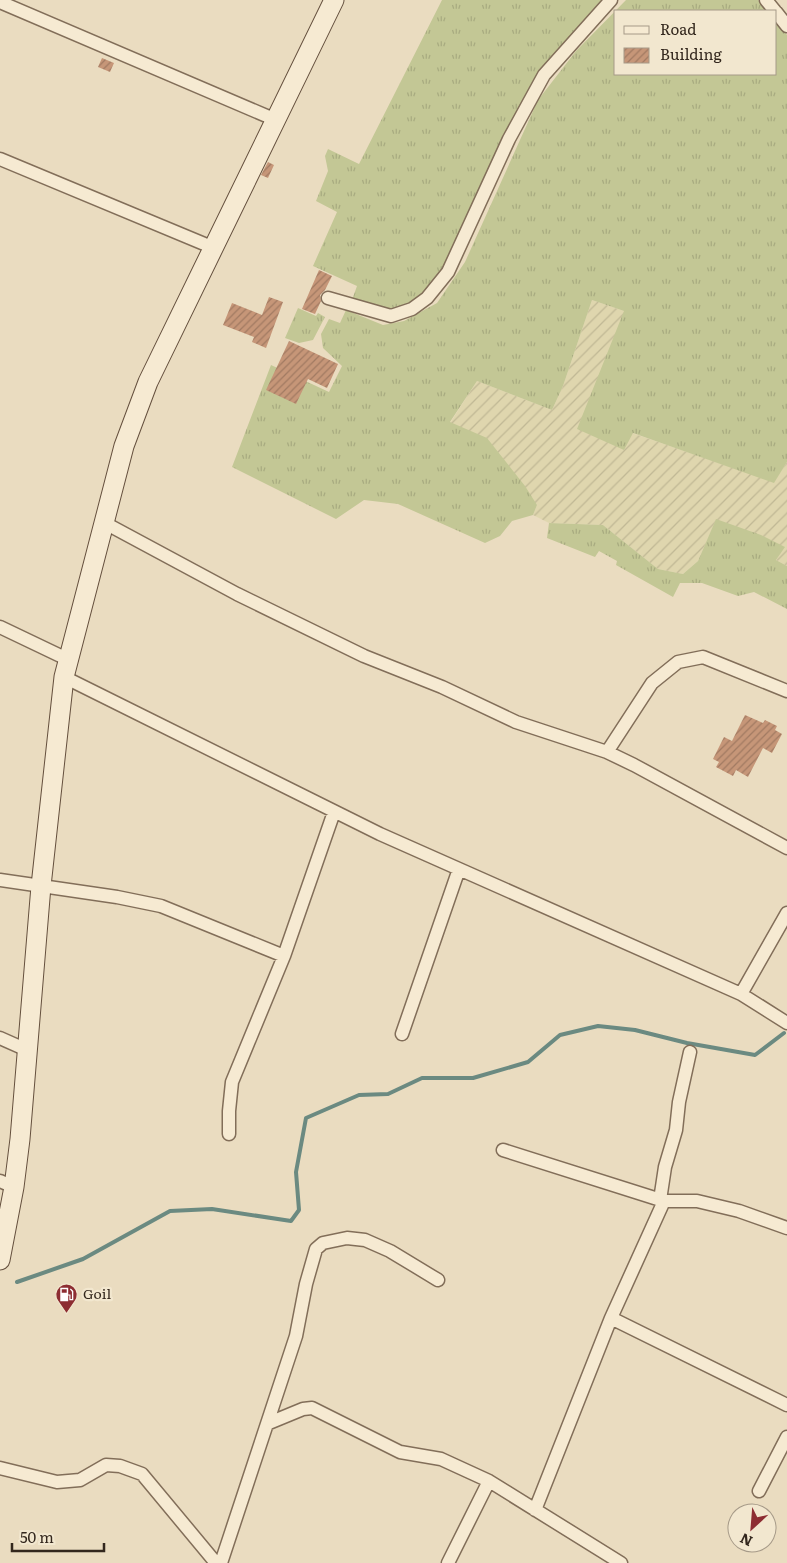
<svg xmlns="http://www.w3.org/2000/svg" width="787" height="1563" font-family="Literata,serif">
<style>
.farmland{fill:url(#farmland-furrows)}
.grass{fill:url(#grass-tufts)}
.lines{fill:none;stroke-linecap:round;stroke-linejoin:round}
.stream{stroke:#6b8a81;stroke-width:4}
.building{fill:url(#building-hatch)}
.street-casing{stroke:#826e59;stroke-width:15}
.secondary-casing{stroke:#644f3d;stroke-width:21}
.street{stroke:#f6ead2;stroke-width:12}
.secondary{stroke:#f6ead2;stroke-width:19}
.labels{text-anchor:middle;stroke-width:4.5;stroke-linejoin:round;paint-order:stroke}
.poi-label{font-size:14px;fill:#33271d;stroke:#f2e7cf;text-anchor:start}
</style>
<defs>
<pattern id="farmland-furrows" width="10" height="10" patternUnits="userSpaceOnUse" patternTransform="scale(1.25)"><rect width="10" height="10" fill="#dfd6ae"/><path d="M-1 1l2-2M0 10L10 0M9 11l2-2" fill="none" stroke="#c0b895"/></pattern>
<pattern id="grass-tufts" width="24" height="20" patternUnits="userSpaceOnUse" patternTransform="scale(1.25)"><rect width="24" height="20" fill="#c3c795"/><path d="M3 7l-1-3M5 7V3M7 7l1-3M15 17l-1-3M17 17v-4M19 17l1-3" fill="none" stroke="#a8ab80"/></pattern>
<pattern id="building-hatch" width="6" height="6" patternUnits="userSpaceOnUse" patternTransform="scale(1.25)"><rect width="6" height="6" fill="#c69678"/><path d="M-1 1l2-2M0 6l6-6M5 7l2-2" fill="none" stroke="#a17a62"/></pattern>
</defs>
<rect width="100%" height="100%" fill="#eadcc0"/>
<path class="farmland" d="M592,300L624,311L632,433L774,482L787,462V566L776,560L784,547L716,520L698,561L683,574L658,569L603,525L549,523L533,515L537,505L450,423L477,381L552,410L563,386Z"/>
<path class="grass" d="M442,0H609L541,75L446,270L411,305L388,311L352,300L357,286L313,266L337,212L316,201L328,171L325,156L328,149L359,164Z
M626,0H758L767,11H616V74H776V21L787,35V462L774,483L633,433L624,450L577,429L624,311L592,300L563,386L552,410L477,381L450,422L487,438L525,486L537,505L533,515L512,521L500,536L485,543L398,504L364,500L336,519L232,467L271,365L329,392L342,366L323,348L321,334L329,319L340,323L346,310L383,325L404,321L437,303L465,262L538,100L576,51Z
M298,308L316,316L318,313L325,317L313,340L299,343L285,338Z
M716,519L761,535L785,547L776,560L787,566V609L754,592L738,596L702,583H680L673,597L616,565L617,561L599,551L595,557L547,538L549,523L603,525L658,569L683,574L698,561Z"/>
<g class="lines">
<path class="stream" d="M17,1282L83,1259L170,1211L212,1209L291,1221L299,1210L296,1172L306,1118L359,1095L388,1094L422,1078H473L528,1062L560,1035L598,1026L635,1030L687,1043L755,1055L784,1033"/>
</g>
<path class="building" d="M102,58L114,63L110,72L98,67Z
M268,162L274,165L268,178L261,175Z
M319,270L332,276L325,290L320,295L321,301L315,314L302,309Z
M269,297L283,302L266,348L252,342L254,337L223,325L232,303L262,315Z
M289,341L338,364L327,388L308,379L296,404L266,390Z
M745,715L763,723L765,720L777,726L775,730L782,734L772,753L763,748L748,777L736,770L733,776L716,767L719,762L713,759L724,737L732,741Z"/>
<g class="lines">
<defs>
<path id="street" d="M766,0L775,11
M0,2L276,120
M776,12L787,26
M0,159L214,248
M328,298L391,316L412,309L427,298L448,272L509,139L544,75L611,0
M103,522L237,594L364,656L442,687L516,722L607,752L634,765L787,848
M0,627L67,659
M64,677L380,834L741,994L787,1023
M607,752L652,683L678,662L703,657L787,691
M0,880L117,897L161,906L284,956
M741,994L787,913
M402,1034L459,869
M0,1038L27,1050
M229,1134V1111L232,1082L284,956L334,812
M503,1150L664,1201H697L739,1211L787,1228
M0,1181L14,1187
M660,1200L665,1167L676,1130L679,1102L690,1052
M611,1318L787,1405
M269,1423L303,1409L312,1408L400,1452L441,1459L489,1481L621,1563
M0,1468L57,1482L80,1480L106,1465L120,1466L142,1474L216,1563
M759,1491L787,1437
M535,1510L611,1318L664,1201
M221,1563L296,1336L306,1284L316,1249L323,1243L347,1238L365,1240L390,1251L438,1280
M448,1563L489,1481"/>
<path id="secondary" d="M0,1260L14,1187L20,1139L41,886L64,677L124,446L148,382L334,0"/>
</defs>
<use href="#street" class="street-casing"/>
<use href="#secondary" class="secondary-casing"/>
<use href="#street" class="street"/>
<use href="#secondary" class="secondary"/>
</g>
<defs>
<symbol id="fuel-pin" viewBox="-11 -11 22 30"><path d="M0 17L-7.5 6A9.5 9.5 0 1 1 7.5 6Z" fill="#8d2d32" stroke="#f2e7cf"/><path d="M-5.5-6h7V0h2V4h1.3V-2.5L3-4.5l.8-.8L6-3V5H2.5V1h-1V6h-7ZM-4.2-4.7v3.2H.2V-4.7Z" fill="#fff"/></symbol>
</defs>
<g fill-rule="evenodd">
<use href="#fuel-pin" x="54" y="1282" width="25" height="34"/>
</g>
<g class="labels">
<g class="poi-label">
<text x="83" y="1299">Goil</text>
</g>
</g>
<rect x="614" y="10" width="162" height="65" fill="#f2e7cf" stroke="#a69a88"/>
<rect x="624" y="26" width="25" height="8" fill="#f6ead2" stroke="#a69a88"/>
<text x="660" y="35" font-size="15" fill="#33271d">Road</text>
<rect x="624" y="48" width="25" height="15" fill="url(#building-hatch)" stroke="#a69a88"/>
<text x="660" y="60" font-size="15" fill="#33271d">Building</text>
<g transform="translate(752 1528) rotate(206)"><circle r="24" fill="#f2e7cf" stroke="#a69a88"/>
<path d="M0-4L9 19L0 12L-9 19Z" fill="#8d2d32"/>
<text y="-8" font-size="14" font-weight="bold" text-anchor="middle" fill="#33271d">N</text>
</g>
<path d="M12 1543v8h92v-8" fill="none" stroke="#33271d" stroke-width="2.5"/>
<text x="20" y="1543" font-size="15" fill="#33271d" stroke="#f2e7cf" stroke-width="4" paint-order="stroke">50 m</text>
</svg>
